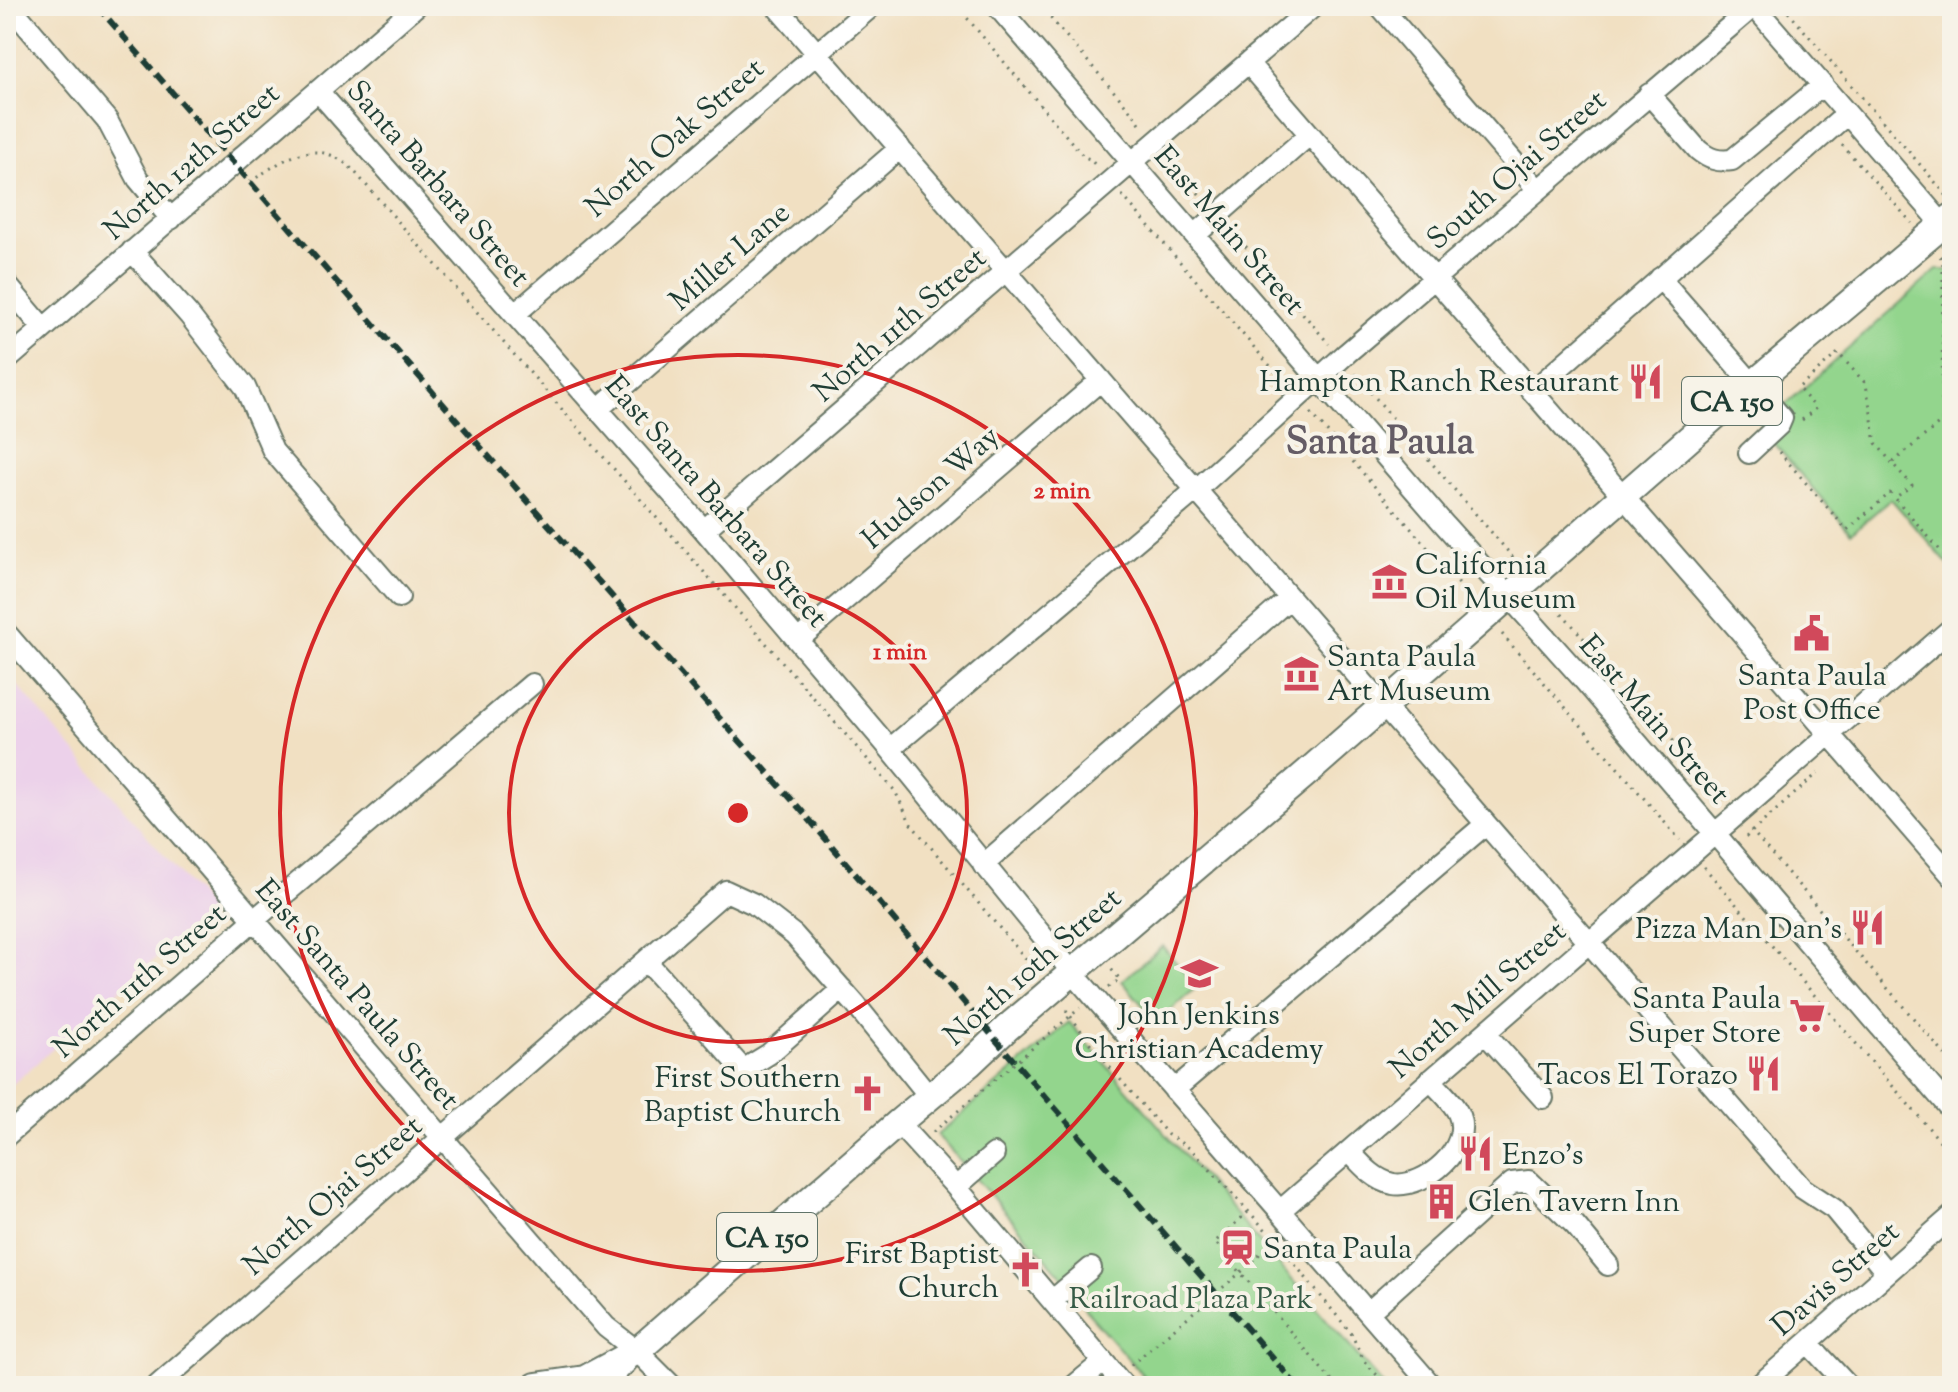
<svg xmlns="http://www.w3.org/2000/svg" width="1958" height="1392" font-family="'Sorts Mill Goudy',serif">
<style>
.built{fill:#ecd1ea}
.green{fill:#93d58d;stroke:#598960;stroke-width:2}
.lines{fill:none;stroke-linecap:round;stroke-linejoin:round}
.minor-casing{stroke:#687666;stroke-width:24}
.major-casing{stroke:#687666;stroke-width:30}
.path{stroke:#687666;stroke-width:3;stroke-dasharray:2 6;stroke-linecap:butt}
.minor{stroke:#fff;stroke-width:20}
.major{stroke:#fff;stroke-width:26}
.rail{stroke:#1f3d34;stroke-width:6;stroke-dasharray:12 6;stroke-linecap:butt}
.ring{fill:none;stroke:#d62828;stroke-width:4}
.labels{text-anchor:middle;stroke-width:8;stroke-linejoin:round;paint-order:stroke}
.shield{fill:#f7f3e8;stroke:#60746a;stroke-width:2}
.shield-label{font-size:28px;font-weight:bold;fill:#1f3d34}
.street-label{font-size:30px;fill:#1f3d34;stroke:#f7f3e8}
.poi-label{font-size:30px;fill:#1f3d34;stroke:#f7f3e8;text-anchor:end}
.park-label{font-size:30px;fill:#365b46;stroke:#f7f3e8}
.district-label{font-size:38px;font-weight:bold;fill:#645c65;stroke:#f7f3e8}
.centre{fill:#d62828;stroke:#f7f3e8;stroke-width:4}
.ring-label{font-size:24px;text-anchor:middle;font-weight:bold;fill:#d62828;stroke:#f7f3e8;stroke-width:8;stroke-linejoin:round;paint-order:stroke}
</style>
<rect width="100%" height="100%" fill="#f7f3e8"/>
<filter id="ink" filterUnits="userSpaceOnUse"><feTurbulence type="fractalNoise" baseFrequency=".0125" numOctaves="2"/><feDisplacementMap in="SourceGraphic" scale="16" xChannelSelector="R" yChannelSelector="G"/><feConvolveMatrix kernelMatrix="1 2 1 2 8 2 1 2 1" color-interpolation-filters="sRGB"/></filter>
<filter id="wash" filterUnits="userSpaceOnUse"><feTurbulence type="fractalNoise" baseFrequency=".006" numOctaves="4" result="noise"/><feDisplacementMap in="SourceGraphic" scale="32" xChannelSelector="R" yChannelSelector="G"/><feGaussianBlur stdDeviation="1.8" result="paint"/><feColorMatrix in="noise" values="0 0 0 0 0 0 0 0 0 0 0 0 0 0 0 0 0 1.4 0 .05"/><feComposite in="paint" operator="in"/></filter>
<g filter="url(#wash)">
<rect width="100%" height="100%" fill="#f1e0c2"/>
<path class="built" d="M6,672L211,910L6,1090Z"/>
<path class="green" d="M1937,270H1952V569L1891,499L1851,533L1760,427Z
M1162,946L1197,987L1157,1022L1122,981Z
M1069,1022L1384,1386H1152L1090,1315L1076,1292L937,1135Z"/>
</g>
<g filter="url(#ink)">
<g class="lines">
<defs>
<path id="minor" d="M10,6L107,120L138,179L171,219
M776,6L1802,1188L1834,1209L1886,1272
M997,6L1443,523L1582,678L1952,1111
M1380,6L1538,190
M1754,6L1952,235
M1248,63L1952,876
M318,91L704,530L890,749L1072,972L1432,1386
M1649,94L1698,150C1709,159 1718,162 1732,160L1823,85
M1195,235L1309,135
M132,251L189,315L245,387L273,451L399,597
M1660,278L1782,418L1779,425L1749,453
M6,284L43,328
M515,314L872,6
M6,361L416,6
M1533,391L1847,114
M598,409L900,148
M704,530L1314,6
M6,633L606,1327L637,1351L672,1386
M798,640L1101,380
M890,749L1196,490L1347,353L1754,6
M983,865L1290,598
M646,961L740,1066L746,1068L769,1054L842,989
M1485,1033L1543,1098
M1174,1090L1486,824
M898,1123L956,1187L1124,1386
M6,1136L254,920L532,684
M1349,1151C1361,1164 1374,1180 1393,1184C1425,1189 1474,1147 1458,1113C1452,1101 1440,1090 1430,1080
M956,1187L994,1154
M1281,1210L1952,628
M1053,1300L1091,1268
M1369,1312L1512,1183L1529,1181L1575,1225L1608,1265
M1808,1343L1848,1386
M157,1386L726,891L754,904L794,935L855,1004L930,1097
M602,1386L626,1363
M1074,1386L1103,1362
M1758,1386L1952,1216"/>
<path id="major" d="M536,1386L585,1379L637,1351L898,1123L969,1064L1007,1028L1310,770L1715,416L1952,217"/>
</defs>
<use href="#minor" class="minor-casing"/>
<use href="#major" class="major-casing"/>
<path class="path" d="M957,6L1084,157L1090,159L1096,166
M1040,6L1136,117L1143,128
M1783,6L1948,197
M1842,145L1912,223
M1172,162L1206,202
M250,182C286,158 316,134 354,171L895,791L911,824L1026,959L1035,973
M1122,195L1285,383
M1230,228L1329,344
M1940,256L1943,260L1942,402L1951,405
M1944,284L1952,293
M1943,331L1952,323
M1355,374L1517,562
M1952,406L1941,422L1892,463L1912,485L1895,498L1952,564
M1311,413L1471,598
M1802,420L1816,408L1798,388L1838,353L1866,384L1876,443L1892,463
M1779,452L1847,530L1890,493L1895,498
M1546,595L1725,800
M1502,634L1680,840
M1751,830L1952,1063
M1746,837L1818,773
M1704,867L1952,1155
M1065,934L1074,926L1082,935
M1109,987L1120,979L1110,968
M1066,1010L1095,1050L1168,1135L1191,1149L1275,1240L1351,1333L1364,1361L1387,1386
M933,1132L1080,1008
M1248,1212L1215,1242L1336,1386
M1131,1365L1240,1273L1273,1241"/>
<use href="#minor" class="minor"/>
<use href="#major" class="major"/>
<path class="rail" d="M97,6L524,497L808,818L995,1039L1297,1386"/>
</g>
</g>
<g class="ring">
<circle cx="738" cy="813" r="229"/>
<circle cx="738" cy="813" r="458"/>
</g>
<defs>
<symbol id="restaurant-bare" viewBox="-9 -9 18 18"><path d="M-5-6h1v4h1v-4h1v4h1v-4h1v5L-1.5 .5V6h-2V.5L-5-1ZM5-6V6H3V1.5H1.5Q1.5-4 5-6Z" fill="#d1495b" stroke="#f7f3e8" stroke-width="2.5" paint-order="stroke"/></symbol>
<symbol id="museum-bare" viewBox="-9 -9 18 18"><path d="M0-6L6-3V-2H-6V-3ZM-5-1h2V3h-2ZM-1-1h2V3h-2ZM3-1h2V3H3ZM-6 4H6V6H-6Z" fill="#d1495b" stroke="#f7f3e8" stroke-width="2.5" paint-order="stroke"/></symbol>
<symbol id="civic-bare" viewBox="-9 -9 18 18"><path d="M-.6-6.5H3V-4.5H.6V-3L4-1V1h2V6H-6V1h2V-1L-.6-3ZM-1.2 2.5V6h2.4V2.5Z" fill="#d1495b" stroke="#f7f3e8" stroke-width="2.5" paint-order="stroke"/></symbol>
<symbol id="school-bare" viewBox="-9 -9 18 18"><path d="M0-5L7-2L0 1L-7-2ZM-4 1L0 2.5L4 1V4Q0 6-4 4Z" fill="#d1495b" stroke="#f7f3e8" stroke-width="2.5" paint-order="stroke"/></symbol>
<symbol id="supermarket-bare" viewBox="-9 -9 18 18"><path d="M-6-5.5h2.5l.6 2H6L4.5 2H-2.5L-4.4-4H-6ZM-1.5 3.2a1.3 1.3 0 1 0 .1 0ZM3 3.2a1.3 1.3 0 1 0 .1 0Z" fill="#d1495b" stroke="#f7f3e8" stroke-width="2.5" paint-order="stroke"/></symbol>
<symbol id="church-bare" viewBox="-9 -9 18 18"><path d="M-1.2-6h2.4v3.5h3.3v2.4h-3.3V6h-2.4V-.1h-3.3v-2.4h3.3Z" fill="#d1495b" stroke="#f7f3e8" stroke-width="2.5" paint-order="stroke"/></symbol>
<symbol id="building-bare" viewBox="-9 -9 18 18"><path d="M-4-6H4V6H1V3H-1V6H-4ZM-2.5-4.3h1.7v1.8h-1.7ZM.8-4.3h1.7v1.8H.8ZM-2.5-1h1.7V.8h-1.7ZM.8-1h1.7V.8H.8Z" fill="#d1495b" stroke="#f7f3e8" stroke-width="2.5" paint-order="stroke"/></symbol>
<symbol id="station-bare" viewBox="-9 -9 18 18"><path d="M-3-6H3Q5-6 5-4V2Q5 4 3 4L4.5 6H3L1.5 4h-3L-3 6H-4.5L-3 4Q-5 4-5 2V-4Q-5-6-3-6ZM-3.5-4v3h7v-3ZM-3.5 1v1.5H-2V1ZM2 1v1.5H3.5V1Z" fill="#d1495b" stroke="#f7f3e8" stroke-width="2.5" paint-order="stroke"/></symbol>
</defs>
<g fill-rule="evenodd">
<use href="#restaurant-bare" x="1620" y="356" width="51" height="51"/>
<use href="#museum-bare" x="1364" y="556" width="51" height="51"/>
<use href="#civic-bare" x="1786" y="608" width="51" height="51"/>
<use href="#museum-bare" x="1276" y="648" width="51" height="51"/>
<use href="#restaurant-bare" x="1842" y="902" width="51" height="51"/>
<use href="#school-bare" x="1174" y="948" width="51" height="51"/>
<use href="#supermarket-bare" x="1782" y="990" width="51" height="51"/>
<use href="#restaurant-bare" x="1738" y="1048" width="51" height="51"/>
<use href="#church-bare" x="842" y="1068" width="51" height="51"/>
<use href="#restaurant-bare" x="1450" y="1128" width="51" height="51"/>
<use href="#building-bare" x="1416" y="1176" width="51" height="51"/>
<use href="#station-bare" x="1212" y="1222" width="51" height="51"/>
<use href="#church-bare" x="1000" y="1244" width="51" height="51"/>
</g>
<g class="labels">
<g class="shield">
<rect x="1682" y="377" width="100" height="48" rx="6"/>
<rect x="717" y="1213" width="100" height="48" rx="6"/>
</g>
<g class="shield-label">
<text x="1732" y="411">CA 150</text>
<text x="767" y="1247">CA 150</text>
</g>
<g class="street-label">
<text transform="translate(674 137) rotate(-41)" y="10">North Oak Street</text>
<text transform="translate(191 161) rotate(-41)" y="10">North 12th Street</text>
<text transform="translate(1516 169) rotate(-41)" y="10">South Ojai Street</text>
<text transform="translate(439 183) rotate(49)" y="10">Santa Barbara Street</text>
<text transform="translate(1230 230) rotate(49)" y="10">East Main Street</text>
<text transform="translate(729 256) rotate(-41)" y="10">Miller Lane</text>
<text transform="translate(899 324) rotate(-41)" y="10">North 11th Street</text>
<text transform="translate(930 487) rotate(-41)" y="10">Hudson Way</text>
<text transform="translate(717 501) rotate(49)" y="10">East Santa Barbara Street</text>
<text transform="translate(1655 719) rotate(49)" y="10">East Main Street</text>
<text transform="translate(1032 966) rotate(-41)" y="10">North 10th Street</text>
<text transform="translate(139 980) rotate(-41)" y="10">North 11th Street</text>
<text transform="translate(358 994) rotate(49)" y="10">East Santa Paula Street</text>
<text transform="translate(1477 999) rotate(-41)" y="10">North Mill Street</text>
<text transform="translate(332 1195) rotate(-41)" y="10">North Ojai Street</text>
<text transform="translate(1835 1278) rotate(-41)" y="10">Davis Street</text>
</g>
<g class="poi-label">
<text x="1619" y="391">Hampton Ranch Restaurant</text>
<text x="1415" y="574" text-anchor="start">California<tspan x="1415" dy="34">Oil Museum</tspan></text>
<text x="1327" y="666" text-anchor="start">Santa Paula<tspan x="1327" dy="34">Art Museum</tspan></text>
<text x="1812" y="685" text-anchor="middle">Santa Paula<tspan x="1812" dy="34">Post Office</tspan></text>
<text x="1842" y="938">Pizza Man Dan's</text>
<text x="1781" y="1008">Santa Paula<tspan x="1781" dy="34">Super Store</tspan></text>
<text x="1199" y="1024" text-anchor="middle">John Jenkins<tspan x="1199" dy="34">Christian Academy</tspan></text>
<text x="1738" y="1084">Tacos El Torazo</text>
<text x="841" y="1087">First Southern<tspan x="841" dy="34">Baptist Church</tspan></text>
<text x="1502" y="1164" text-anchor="start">Enzo's</text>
<text x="1468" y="1211" text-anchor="start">Glen Tavern Inn</text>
<text x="1263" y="1258" text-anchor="start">Santa Paula</text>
<text x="999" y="1263">First Baptist<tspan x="999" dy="34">Church</tspan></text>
</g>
<g class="park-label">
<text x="1191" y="1308">Railroad Plaza Park</text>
</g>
<g class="district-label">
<text x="1380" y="453">Santa Paula</text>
</g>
</g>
<circle cx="738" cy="813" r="12" class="centre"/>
<g class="ring-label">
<text x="1062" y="498">2 min</text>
<text x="900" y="659">1 min</text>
</g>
<rect width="1958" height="1392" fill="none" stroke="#f7f3e8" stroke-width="32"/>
</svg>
